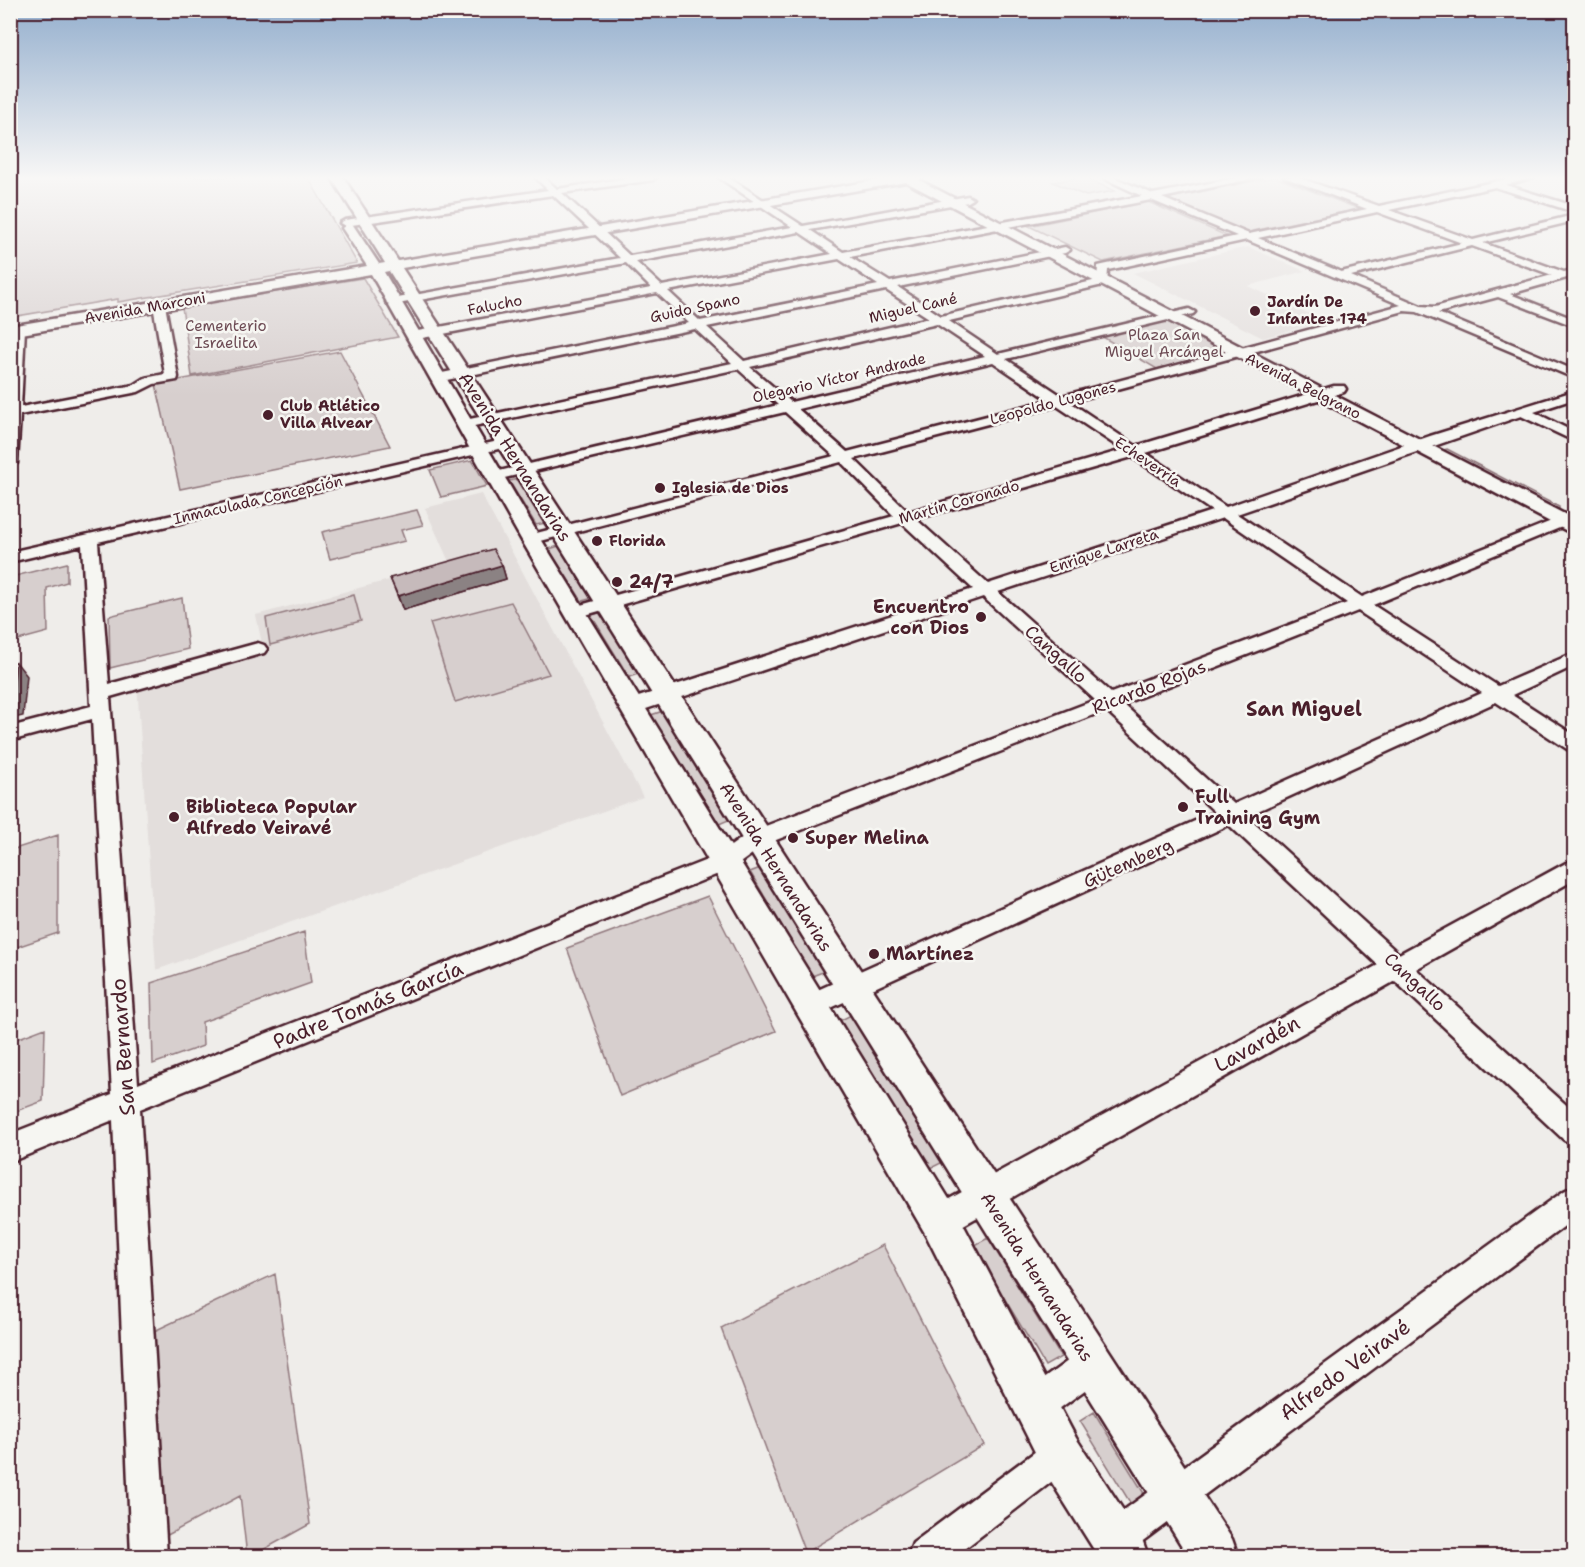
<svg xmlns="http://www.w3.org/2000/svg" width="1585" height="1567" font-family="'Shantell Sans',sans-serif">
<style>
.built{fill:#e3dedc}
.green{fill:#d7cfce;stroke:#90777c;stroke-width:1.5}
.lines{fill:none;stroke-linecap:round;stroke-linejoin:round}
.minor-casing{stroke:#4a1f2b;stroke-width:5}
.major-casing{stroke:#4a1f2b;stroke-width:5}
.minor{fill:#f6f6f2;fill-rule:evenodd}
.major{fill:#f6f6f2;fill-rule:evenodd}
.wall{fill:#aaa0a1;stroke:#4a1f2b;stroke-width:1.5}
.shaded-wall{fill:#8b8283;stroke:#4a1f2b;stroke-width:1.5}
.building{fill:#c6babb;stroke:#4a1f2b;stroke-width:1.5}
.poi-dot{fill:#4a1f2b;stroke:#f6f6f2;stroke-width:2}
.labels{text-anchor:middle;stroke-width:5;stroke-linejoin:round;paint-order:stroke}
.far-poi-label{font-size:15px;font-weight:bold;fill:#4a1f2b;stroke:#f6f6f2;text-anchor:start}
.far-street-label{font-size:15px;fill:#4a1f2b;stroke:#f6f6f2}
.far-park-label{font-size:15px;fill:#6d4b54;stroke:#f6f6f2}
.street-label{font-size:18px;fill:#4a1f2b;stroke:#f6f6f2}
.poi-label{font-size:18px;font-weight:bold;fill:#4a1f2b;stroke:#f6f6f2;text-anchor:start}
.neighbourhood-label{font-size:20px;font-weight:bold;fill:#4a1f2b;stroke:#f6f6f2}
.near-street-label{font-size:21px;fill:#4a1f2b;stroke:#f6f6f2}
</style>
<rect width="100%" height="100%" fill="#efedea"/>
<filter id="ink" filterUnits="userSpaceOnUse"><feTurbulence type="fractalNoise" baseFrequency=".0167" numOctaves="2"/><feDisplacementMap in="SourceGraphic" scale="12" xChannelSelector="R" yChannelSelector="G"/><feConvolveMatrix kernelMatrix="1 2 1 2 8 2 1 2 1" color-interpolation-filters="sRGB"/></filter>
<g filter="url(#ink)">
<path class="built" d="M1248,247L1305,271L1248,286L1325,321L1263,338L1133,273Z
M481,494L643,797L156,970L137,683L263,649L256,615L450,564L425,508Z"/>
<path class="green" d="M11,177H308L357,263L118,302V299L11,317Z
M1083,177L1115,191L1086,196L1053,182Z
M1275,177L1359,209L1243,233L1165,199Z
M1148,202L1227,236L1103,262L1029,226Z
M363,278L398,337L192,376L182,307Z
M1170,320L1229,351L1157,369L1101,336Z
M340,351L390,446L180,489L156,384Z
M1447,449L1559,507V509L1556,510L1439,451Z
M472,460L487,486L441,497L430,470Z
M518,479L546,523L536,525L509,481Z
M417,510L423,525L401,530L405,541L330,559L322,532Z
M559,546L593,598L582,601L549,549Z
M67,563V582L47,588L48,632L11,642V577Z
M354,595L361,621L270,645L266,618Z
M182,598L188,649L110,668L109,616Z
M511,602L549,674L455,702L430,623Z
M602,612L641,673L629,677L591,615Z
M663,711L731,819L719,824L651,715Z
M58,835V933L11,949V850Z
M763,867L828,970L812,976L750,872Z
M708,896L776,1031L620,1096L567,948Z
M304,932L311,983L202,1022L203,1046L153,1064L151,983Z
M853,1014L945,1161L929,1169L839,1021Z
M45,1028L43,1101L11,1113V1041Z
M988,1238L1061,1357L1045,1366L973,1246Z
M883,1245L984,1445L805,1553L721,1328Z
M275,1274L310,1524L252,1556H247L240,1496L162,1538L150,1333Z
M1094,1412L1148,1500L1134,1509L1080,1421Z"/>
<g class="lines">
<defs>
<path id="minor" d="M535,177H544L557,189L635,177H657L653,180L562,193L630,256L792,227L718,177H728L803,226L968,196L973,199L968,202L810,230L843,252L1142,196L1101,177H1113L1153,194L1241,177H1260L1162,198L1249,234L1367,209L1284,177H1297L1379,206L1517,177H1534L1506,185L1574,206V212L1495,187L1389,210L1473,240L1574,215V221L1483,243L1564,272L1574,270V276L1510,294L1574,319V326L1498,297L1438,313L1574,370V378L1417,312L1404,311L1070,402L1136,446L1334,386H1344L1346,389L1344,392L1146,453L1226,507L1430,436L1574,391V399L1534,412L1574,432V441L1521,416L1237,514L1362,597L1574,512V522L1373,605L1498,686L1574,653V666L1512,695L1574,735V751L1567,749L1496,702L1247,816L1399,954L1566,863L1574,860V880L1416,969L1574,1112V1143L1564,1140L1395,981L951,1232L940,1236L929,1232L925,1221L929,1210L1378,965L1229,825L820,1013L811,1016L802,1013L798,1005L802,997L1215,812L1106,710L766,844L733,868L140,1109L167,1556H131L113,1120L10,1162V1134L112,1094L92,719L10,741V727L91,706L82,545L10,562V552L507,439L514,443L507,447L98,542L109,684L258,643L264,645L267,649L264,653L110,697L138,1084L717,856L750,832L1095,700L983,597L640,711L633,713L626,711L623,706L626,701L973,589L902,523L582,616H570L567,612L570,608L894,516L841,462L537,542H525L523,539L525,536L834,456L785,412L496,480L491,479L489,476L491,473L778,405L738,369L465,428L460,427L458,424L460,421L465,420L732,363L695,329L437,382L432,381L431,378L437,374L689,323L657,293L412,340L408,339V333L412,332L651,288L626,263L392,305L386,302L392,299L620,258L553,195L345,226L340,223L345,220L548,190ZM1151,200L1237,236L1098,266L1097,280L941,316L898,287L1065,253L1070,250L1065,247L890,282L850,257ZM1377,212L1462,243L1341,272L1258,238ZM799,232L832,254L662,286L636,262ZM1247,240L1401,305L1062,396L1006,359L1193,314L1195,312L1189,309L998,354L949,321L1107,284L1108,270ZM1472,246L1552,275L1435,307L1421,306L1351,276ZM839,259L878,285L700,321L668,291ZM886,290L929,318L744,361L707,327ZM937,324L985,356L791,402L750,367ZM993,362L1049,400L847,452L798,409ZM1057,406L1123,450L908,512L854,459ZM1132,457L1212,511L988,584L916,519ZM1223,518L1347,603L1111,693L998,592ZM1358,611L1482,693L1234,804L1123,704Z
M159,302L165,305L178,377L177,380L154,384L138,392L20,415L17,463L10,467V362L15,326L19,325L25,329L21,407L134,385L145,378L165,374L153,305Z
M1574,1186V1219L1128,1552L1116,1556L1102,1552L1097,1539L1102,1526L1564,1191Z
M1092,1348L1104,1352L1108,1364L1104,1376L1048,1417L1036,1422L1024,1417L1019,1405L1024,1393L1080,1352Z
M1060,1437L1072,1442L1077,1454L1072,1466L955,1556H908L913,1543L1048,1442Z"/>
<path id="major" d="M331,177H343L398,261L896,177H923L919,180L1574,519V533L1567,531L906,182L402,268L1232,1539L1238,1556H1188L389,271L384,272L541,539L954,1207L1076,1438L1142,1539L1148,1556H1098L1044,1470L926,1235L521,539L371,274L10,336V326L367,266L342,228L348,224L353,225L379,264L385,263Z"/>
</defs>
<use href="#minor" class="minor-casing"/>
<use href="#major" class="major-casing"/>
<use href="#minor" class="minor"/>
<use href="#major" class="major"/>
</g>
<path class="wall" d="M502,565L506,579L403,610L390,578Z"/>
<path class="shaded-wall" d="M502,565L506,579L403,610L398,596Z
M16,662L27,676L23,716L10,719V702Z"/>
<path class="building" d="M493,549L502,565L398,596L390,578Z
M16,662L12,701L10,702V663Z"/>
</g>
<linearGradient id="sky" x2="0" y2="1"><stop stop-color="#93aecd"/><stop offset="0.45" stop-color="#f8f7f6"/><stop offset="1" stop-color="#f8f7f6" stop-opacity="0"/></linearGradient>
<rect width="1585" height="396" fill="url(#sky)"/>
<g class="poi-dot">
<circle cx="1255" cy="311" r="6"/>
<circle cx="268" cy="415" r="6"/>
<circle cx="660" cy="488" r="6"/>
<circle cx="597" cy="541" r="6"/>
<circle cx="617" cy="582" r="6"/>
<circle cx="981" cy="617" r="6"/>
<circle cx="1183" cy="807" r="6"/>
<circle cx="174" cy="817" r="6"/>
<circle cx="793" cy="838" r="6"/>
<circle cx="874" cy="954" r="6"/>
</g>
<g class="labels">
<g class="far-poi-label">
<text x="1267" y="307">Jardín De<tspan x="1267" dy="17">Infantes 174</tspan></text>
<text x="280" y="411">Club Atlético<tspan x="280" dy="17">Villa Alvear</tspan></text>
<text x="672" y="493">Iglesia de Dios</text>
<text x="609" y="546">Florida</text>
</g>
<g class="far-street-label">
<text transform="translate(495 305) rotate(-11)" y="5">Falucho</text>
<text transform="translate(145 308) rotate(-10)" y="5">Avenida Marconi</text>
<text transform="translate(695 308) rotate(-12)" y="5">Guido Spano</text>
<text transform="translate(913 308) rotate(-13)" y="5">Miguel Cané</text>
<text transform="translate(839 378) rotate(-13)" y="5">Olegario Víctor Andrade</text>
<text transform="translate(1303 386) rotate(27)" y="5">Avenida Belgrano</text>
<text transform="translate(1053 403) rotate(-15)" y="5">Leopoldo Lugones</text>
<text transform="translate(1148 462) rotate(34)" y="5">Echeverría</text>
<text transform="translate(258 500) rotate(-13)" y="5">Inmaculada Concepción</text>
<text transform="translate(959 502) rotate(-16)" y="5">Martín Coronado</text>
<text transform="translate(1104 551) rotate(-18)" y="5">Enrique Larreta</text>
</g>
<g class="far-park-label">
<text x="226" y="331">Cementerio<tspan x="226" dy="17">Israelita</tspan></text>
<text x="1164" y="340">Plaza San<tspan x="1164" dy="17">Miguel Arcángel</tspan></text>
</g>
<g class="street-label">
<text transform="translate(515 457) rotate(58)" y="6">Avenida Hernandarias</text>
<text transform="translate(1056 654) rotate(42)" y="6">Cangallo</text>
<text transform="translate(1149 687) rotate(-21)" y="6">Ricardo Rojas</text>
<text transform="translate(1128 863) rotate(-24)" y="6">Gütemberg</text>
<text transform="translate(776 867) rotate(58)" y="6">Avenida Hernandarias</text>
<text transform="translate(1415 982) rotate(43)" y="6">Cangallo</text>
<text transform="translate(1037 1277) rotate(58)" y="6">Avenida Hernandarias</text>
</g>
<g class="poi-label">
<text x="629" y="588">24/7</text>
<text x="969" y="613" text-anchor="end">Encuentro<tspan x="969" dy="21">con Dios</tspan></text>
<text x="1195" y="803">Full<tspan x="1195" dy="21">Training Gym</tspan></text>
<text x="186" y="813">Biblioteca Popular<tspan x="186" dy="21">Alfredo Veiravé</tspan></text>
<text x="805" y="844">Super Melina</text>
<text x="886" y="960">Martínez</text>
</g>
<g class="neighbourhood-label">
<text x="1304" y="716">San Miguel</text>
</g>
<g class="near-street-label">
<text transform="translate(368 1005) rotate(-22)" y="7">Padre Tomás García</text>
<text transform="translate(1257 1044) rotate(-29)" y="7">Lavardén</text>
<text transform="translate(123 1047) rotate(-94)" y="7">San Bernardo</text>
<text transform="translate(1345 1370) rotate(-36)" y="7">Alfredo Veiravé</text>
</g>
</g>
<rect width="1585" height="1567" fill="none" stroke="#f6f6f2" stroke-width="36"/>
<rect x="18" y="18" width="1549" height="1531" fill="none" stroke="#4a1f2b" stroke-width="2" filter="url(#ink)"/>
</svg>
